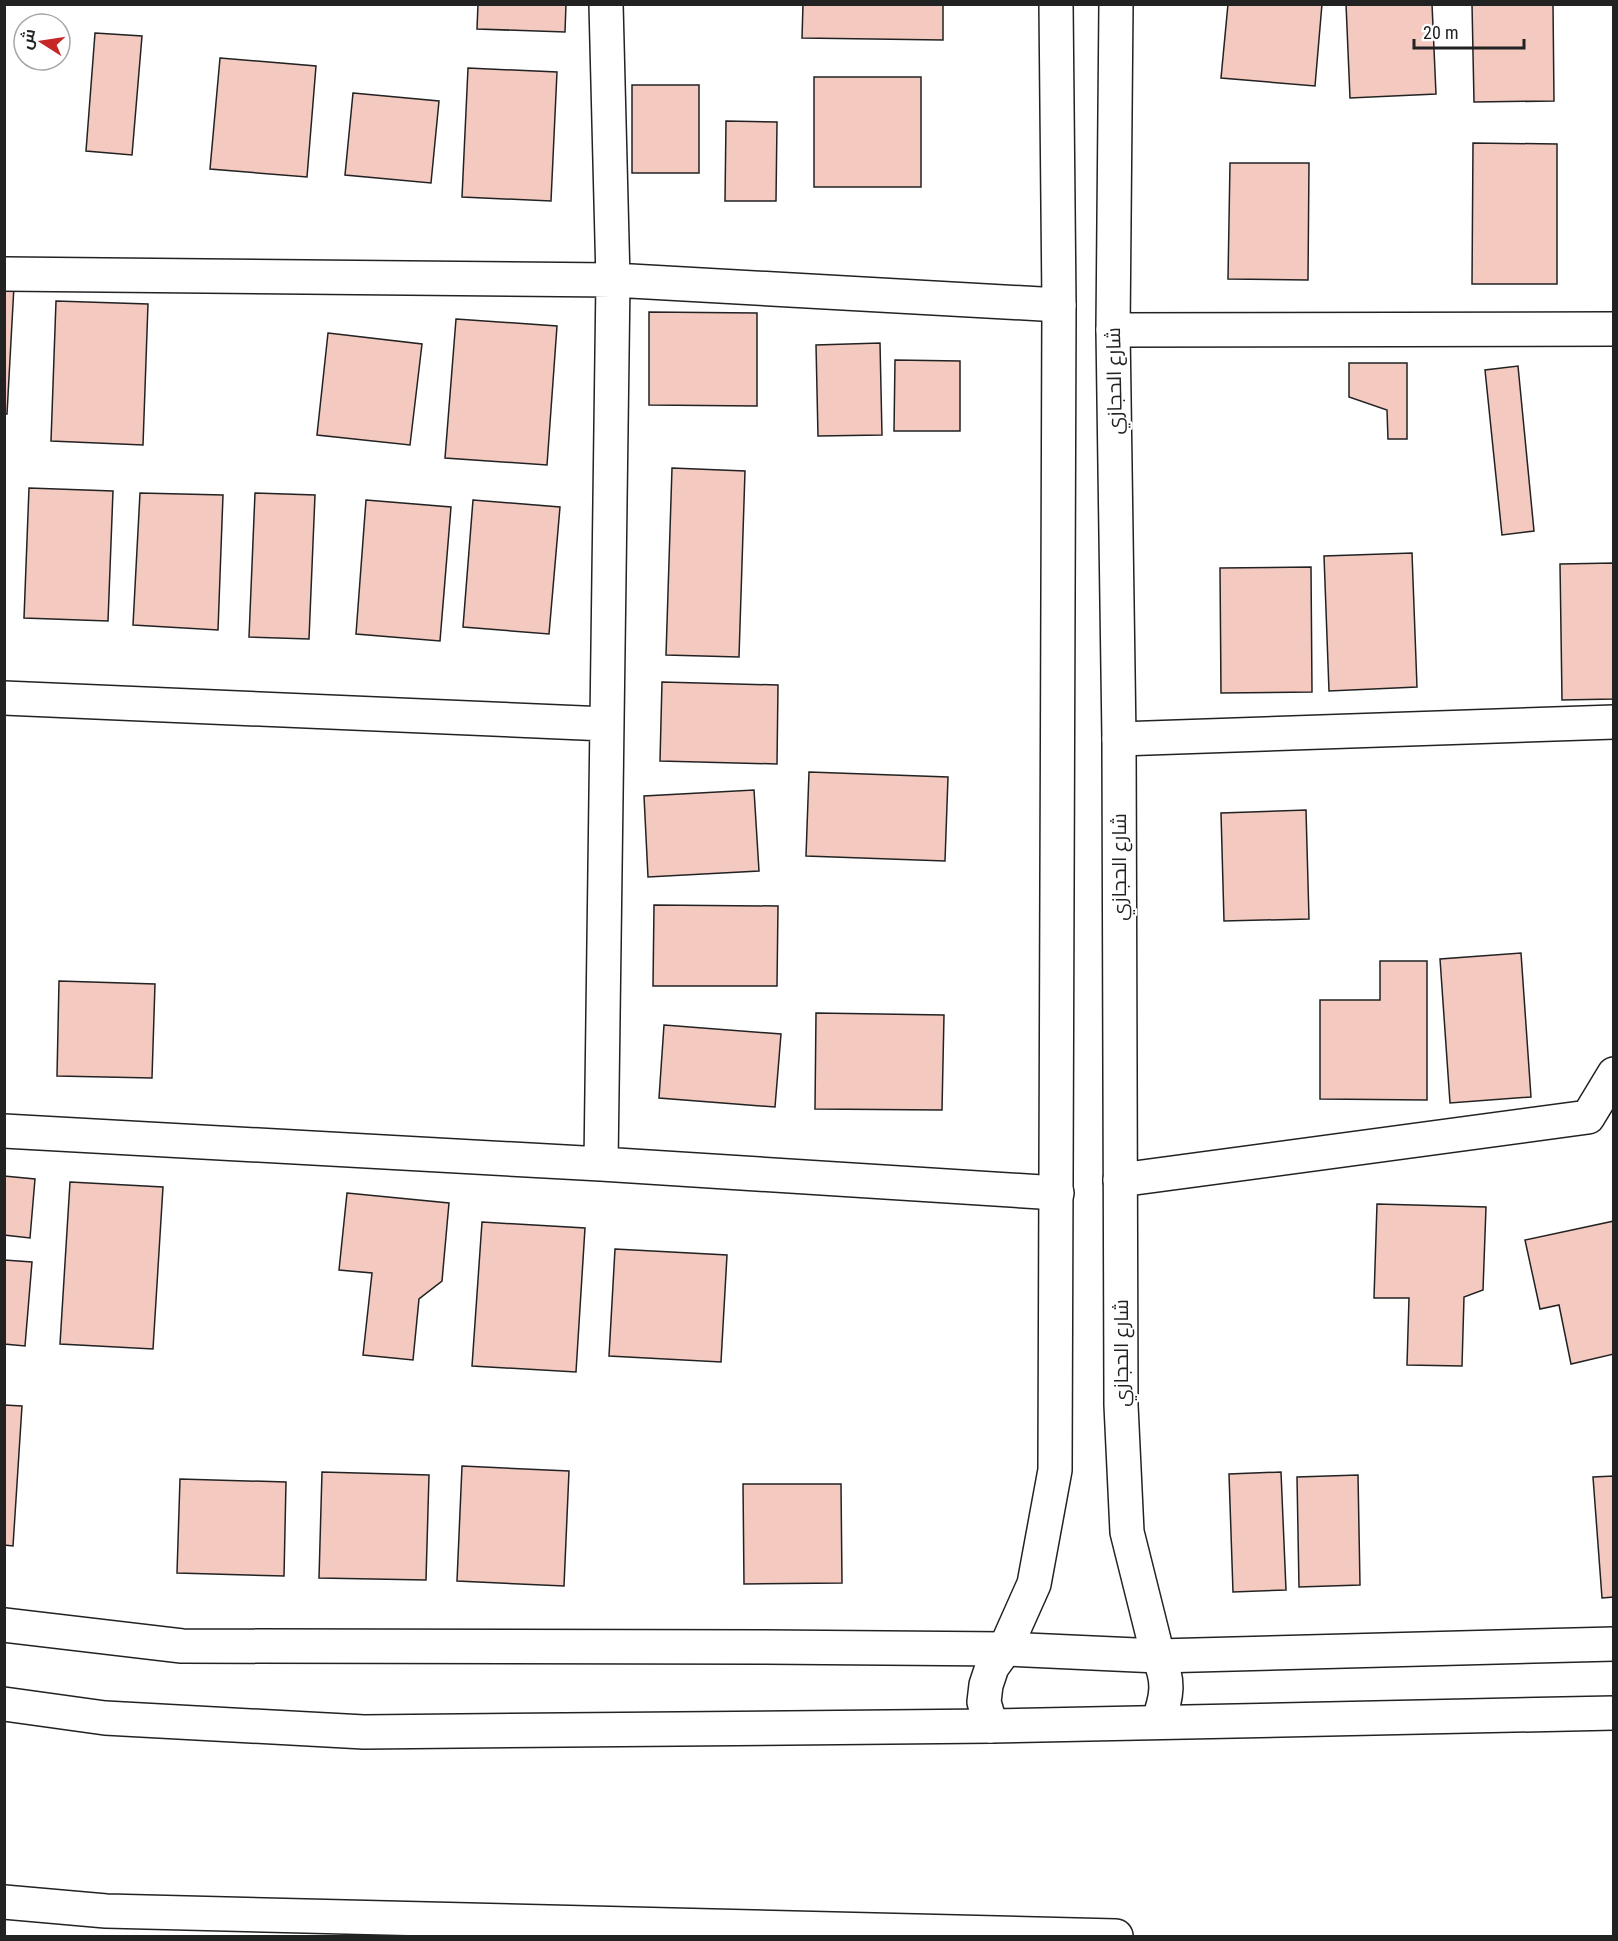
<svg xmlns="http://www.w3.org/2000/svg" width="1618" height="1941" font-family="'Roboto Condensed',Cairo,sans-serif">
<style>
.building{fill:#f3c9c0;stroke:#222;stroke-width:1.5}
.lines{fill:none;stroke-linecap:round;stroke-linejoin:round}
.minor-casing{stroke:#222;stroke-width:36}
.major-casing{stroke:#222;stroke-width:36}
.highway-casing{stroke:#222;stroke-width:36}
.minor{stroke:#fff;stroke-width:33}
.major{stroke:#fff;stroke-width:33}
.highway{stroke:#fff;stroke-width:33}
.labels{text-anchor:middle;stroke-width:4.5;stroke-linejoin:round;paint-order:stroke}
.street-label{font-size:20px;fill:#222;stroke:#fff}
</style>
<rect width="100%" height="100%" fill="#fff"/>
<path class="building" d="M478,4H566L565,32L477,29Z
M803,4H943V40L802,38Z
M1228,4H1322L1315,86L1221,78Z
M1346,4H1432L1436,94L1350,98Z
M1472,4H1553L1554,101L1474,102Z
M95,33L142,36L132,155L86,151Z
M220,58L316,66L307,177L210,169Z
M468,68L557,72L551,201L462,197Z
M814,77H921V187H814Z
M632,85H699V173H632Z
M353,93L439,101L431,183L345,175Z
M726,121L777,122L776,201H725Z
M1473,143L1557,144V284H1472Z
M1230,163H1309L1308,280L1228,279Z
M4,286H14L7,414H4Z
M56,301L148,304L143,445L51,441Z
M649,312L757,313V406L649,405Z
M456,319L557,326L547,465L445,458Z
M328,333L422,344L410,445L317,435Z
M880,343L882,435L818,436L816,345Z
M895,360L960,361V431H894Z
M1349,363H1407V439H1388L1387,410L1349,397Z
M1518,366L1534,531L1502,535L1485,370Z
M672,468L745,471L739,657L666,655Z
M29,488L113,491L108,621L24,618Z
M140,493L223,495L218,630L133,625Z
M255,493L315,495L309,639L249,637Z
M366,500L451,507L440,641L356,634Z
M473,500L560,507L549,634L463,627Z
M1412,553L1417,687L1329,691L1324,556Z
M1614,563V699L1562,700L1560,564Z
M1311,567L1312,692L1221,693L1220,568Z
M662,682L778,685L777,764L660,761Z
M809,772L948,777L945,861L806,856Z
M754,790L759,871L648,877L644,796Z
M1306,810L1309,919L1224,921L1221,813Z
M654,905L778,906L777,986H653Z
M1521,953L1531,1097L1450,1103L1440,959Z
M1380,961H1427V1100L1320,1099V1000H1380Z
M59,981L155,984L152,1078L57,1076Z
M816,1013L944,1015L942,1110L815,1109Z
M664,1025L781,1034L775,1107L659,1098Z
M4,1176L35,1179L30,1238L4,1235Z
M70,1182L163,1187L153,1349L60,1344Z
M347,1193L449,1203L442,1281L419,1299L413,1360L363,1355L372,1273L339,1270Z
M1377,1204L1486,1207L1483,1290L1464,1297L1462,1366L1407,1365L1409,1298H1374Z
M1614,1221V1354L1571,1364L1559,1305L1540,1309L1525,1240Z
M482,1222L585,1228L576,1372L472,1366Z
M615,1249L727,1255L721,1362L609,1356Z
M4,1260L32,1262L25,1346L4,1344Z
M4,1405L22,1406L13,1546L4,1545Z
M462,1466L569,1471L564,1586L457,1581Z
M322,1472L429,1475L426,1580L319,1578Z
M1281,1472L1286,1590L1233,1592L1229,1474Z
M1358,1475L1360,1585L1299,1587L1297,1477Z
M1614,1476V1597L1602,1598L1593,1477Z
M180,1479L286,1482L284,1576L177,1573Z
M743,1484H841L842,1583L744,1584Z"/>
<g class="lines">
<defs>
<path id="minor" d="M4,274L613,280L1059,305
M1113,330L1614,329
M4,698L606,724
M1119,739L1614,722
M4,1131L601,1164L1057,1193
M601,1164L613,280L606,4
M1120,1180L1588,1117L1614,1074
M4,1902L106,1911L1116,1936"/>
<path id="major" d="M1116,4L1113,330L1119,739L1121,1405L1127,1532L1158,1656C1170,1681 1167,1697 1158,1722
M991,1726L984,1702L986,1685L992,1667L1005,1649L1034,1584L1055,1470L1059,305L1056,4"/>
<path id="highway" d="M4,1625L182,1646L765,1647L1005,1649L1158,1656L1614,1644
M4,1704L105,1718L364,1732L991,1726L1614,1713"/>
</defs>
<use href="#minor" class="minor-casing"/>
<use href="#major" class="major-casing"/>
<use href="#highway" class="highway-casing"/>
<use href="#minor" class="minor"/>
<use href="#major" class="major"/>
<use href="#highway" class="highway"/>
</g>
<g class="labels">
<g class="street-label">
<text transform="translate(1114 381) rotate(-91)" y="7">شارع الحجازي</text>
<text transform="translate(1119 867) rotate(-90)" y="7">شارع الحجازي</text>
<text transform="translate(1121 1353) rotate(-90)" y="7">شارع الحجازي</text>
</g>
</g>
<rect width="1618" height="1941" fill="none" stroke="#222222" stroke-width="12"/>
<g transform="translate(42 42) rotate(282)"><circle r="28" fill="#ffffff" stroke="#a7a7a7" stroke-width="1.5"/>
<path d="M0-4.5L10 22L0 15L-10 22Z" fill="#c62828"/>
<text y="-9" font-size="16" font-weight="bold" text-anchor="middle" fill="#222222">ش</text>
</g>
<path d="M1414 39v9h110v-9" fill="none" stroke="#222222" stroke-width="3"/>
<text x="1423" y="39" font-size="18" fill="#222222" stroke="#ffffff" stroke-width="4.5" paint-order="stroke">20 m</text>
</svg>
